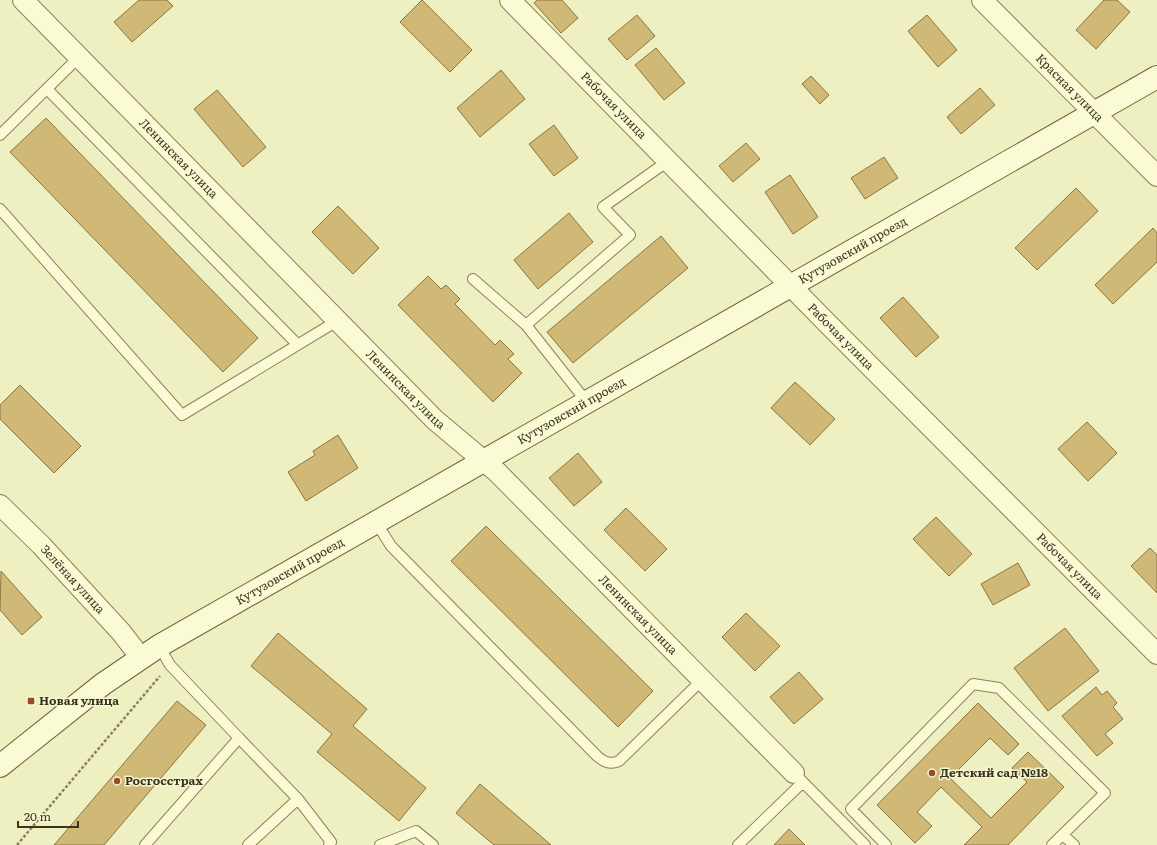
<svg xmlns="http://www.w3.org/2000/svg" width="1157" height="845" font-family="Literata,serif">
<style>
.building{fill:#d0b876;stroke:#8b753d}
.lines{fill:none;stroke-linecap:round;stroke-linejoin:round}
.lane-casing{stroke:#8b8358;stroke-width:12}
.street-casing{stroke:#8b8358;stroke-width:22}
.secondary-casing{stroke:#6d643b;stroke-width:24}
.path{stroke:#8b8358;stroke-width:2.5;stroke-dasharray:3 2;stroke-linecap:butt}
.lane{stroke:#fafad5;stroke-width:10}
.street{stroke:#fafad5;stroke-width:20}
.secondary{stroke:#fafad5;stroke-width:22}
.poi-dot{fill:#9d4a25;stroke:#f6f7d2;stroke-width:1.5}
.labels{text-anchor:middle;stroke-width:3;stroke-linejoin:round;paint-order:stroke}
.street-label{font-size:12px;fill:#3a341d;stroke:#f6f7d2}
.poi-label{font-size:12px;font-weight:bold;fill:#3a341d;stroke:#f6f7d2;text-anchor:start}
</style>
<rect width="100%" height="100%" fill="#eff0c2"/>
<path class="building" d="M139,0H167L173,6L132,42L114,22Z
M422,0L472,50L450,72L400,22Z
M537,0H562L578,18L561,33L534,3Z
M1104,0H1117L1130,12L1096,49L1076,30Z
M637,15L655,36L627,60L608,39Z
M927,15L957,50L938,67L908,31Z
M656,48L685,83L664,100L635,65Z
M501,70L525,99L480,137L457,108Z
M811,76L829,95L820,104L802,84Z
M980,88L995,105L961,134L947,117Z
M217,90L266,147L243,167L194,109Z
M46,118L258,338L223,372L10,152Z
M554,125L578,158L554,176L529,144Z
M746,143L760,159L733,182L719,166Z
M884,157L898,178L865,199L851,178Z
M790,175L818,217L793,234L765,192Z
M1076,188L1098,211L1037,270L1015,248Z
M338,206L379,248L353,274L312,232Z
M569,213L593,242L538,289L514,260Z
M1153,228L1157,233V262L1113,304L1095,285Z
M661,236L688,268L573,363L547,332Z
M428,276L441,289L446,285L460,299L455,304L495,345L500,340L514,354L508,359L522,373L493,402L398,305Z
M903,297L939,337L916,357L880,318Z
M795,382L835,419L810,445L771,408Z
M20,385L81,446L54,473L0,419V405Z
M1087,422L1117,453L1088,481L1058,449Z
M338,435L358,468L306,501L288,472L315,455L313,451Z
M578,453L602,482L574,506L549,478Z
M626,508L667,549L645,571L604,530Z
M936,517L972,554L949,576L913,539Z
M486,526L653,691L618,727L451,561Z
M1150,548L1157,555V593L1131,566Z
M1018,563L1030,585L993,605L981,584Z
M1,571L42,617L22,635L0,610Z
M746,613L780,646L755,671L722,637Z
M1065,628L1099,671L1048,711L1014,668Z
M278,633L367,709L353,726L426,788L399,821L317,752L332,734L251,666Z
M799,672L823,699L794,724L770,697Z
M1096,687L1102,695L1107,691L1117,703L1113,707L1123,719L1105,734L1113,743L1097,756L1062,716Z
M177,701L206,725L104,845H54Z
M978,703L1019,744L1008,755L990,738L950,778L991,818L1027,782L1012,768L1028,752L1064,787L1008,845H964L982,827L941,787L917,812L932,826L915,843L877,805Z
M480,784L551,845H494L456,813Z
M789,829L805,845H774Z"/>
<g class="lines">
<defs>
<path id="lane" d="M47,89L298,345
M0,135L79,57
M0,209L182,415L337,321
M473,279L526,325L586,401
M526,325L630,235L603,207L668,161
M376,522L391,546L597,756C604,762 610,765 619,761L702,680
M239,738L298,799L331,842L329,845
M794,773L865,845
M1063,835L1074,845
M145,845L239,738L170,665L159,646
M248,845L298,799
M380,845L416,831L433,845
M738,845L803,782
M886,845L851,809L973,684L999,688L1105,793L1052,845"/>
<g id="street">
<path id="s1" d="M23,0L435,420L497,472L794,773"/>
<path id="s2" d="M510,0L830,326L1157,654"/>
<path id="s3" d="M982,0L1157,176"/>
<path id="s4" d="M0,505L41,545L121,632L141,658"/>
</g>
<g id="secondary">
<path id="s5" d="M0,766L103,684L159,646L1157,77"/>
</g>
</defs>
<use href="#lane" class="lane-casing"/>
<use href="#street" class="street-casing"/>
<use href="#secondary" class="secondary-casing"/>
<path class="path" d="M17,845L160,676"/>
<use href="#lane" class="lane"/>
<use href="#street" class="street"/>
<use href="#secondary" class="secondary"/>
</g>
<g class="poi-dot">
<rect x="27" y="697" width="8" height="8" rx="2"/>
<circle cx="932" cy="773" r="4"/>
<circle cx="117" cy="781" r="4"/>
</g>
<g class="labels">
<g class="street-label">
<text dy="4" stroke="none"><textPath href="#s3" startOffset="124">Красная улица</textPath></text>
<text dy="4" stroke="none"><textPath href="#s2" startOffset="148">Рабочая улица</textPath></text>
<text dy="4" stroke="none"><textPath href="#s1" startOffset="222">Ленинская улица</textPath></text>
<text dy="4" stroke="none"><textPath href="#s5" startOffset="998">Кутузовский проезд</textPath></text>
<text dy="4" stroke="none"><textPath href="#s2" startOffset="472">Рабочая улица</textPath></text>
<text dy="4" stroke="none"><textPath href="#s1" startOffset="546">Ленинская улица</textPath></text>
<text dy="4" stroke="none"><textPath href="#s5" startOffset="674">Кутузовский проезд</textPath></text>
<text dy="4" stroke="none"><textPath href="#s2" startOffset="796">Рабочая улица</textPath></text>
<text dy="4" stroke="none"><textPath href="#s5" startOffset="350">Кутузовский проезд</textPath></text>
<text dy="4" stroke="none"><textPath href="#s4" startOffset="104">Зелёная улица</textPath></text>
<text dy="4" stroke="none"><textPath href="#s1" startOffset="870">Ленинская улица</textPath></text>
</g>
<g class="poi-label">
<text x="39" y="705">Новая улица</text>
<text x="940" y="777">Детский сад №18</text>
<text x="125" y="785">Росгосстрах</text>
</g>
</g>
<path d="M18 821v6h60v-6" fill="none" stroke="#3a341d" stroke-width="2"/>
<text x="24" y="821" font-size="12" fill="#3a341d" stroke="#f6f7d2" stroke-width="3" paint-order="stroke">20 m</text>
</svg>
